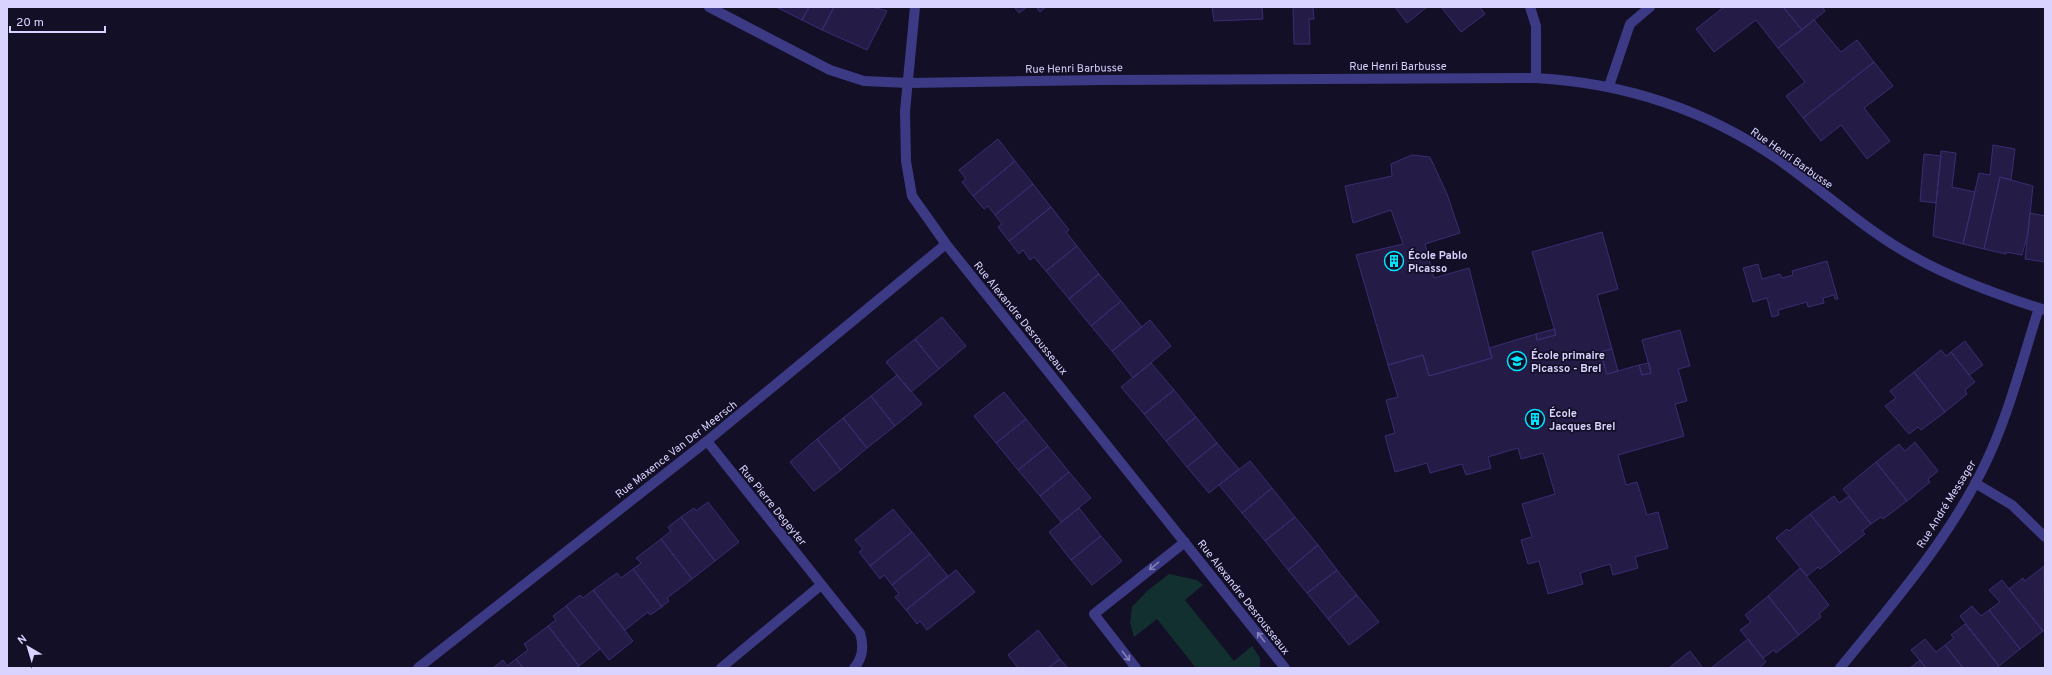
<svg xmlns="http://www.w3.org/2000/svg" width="2052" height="675" font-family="Overpass,sans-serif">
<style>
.green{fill:#12302f}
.building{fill:#241b47;stroke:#3b2d73}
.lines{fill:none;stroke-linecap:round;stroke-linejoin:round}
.minor{stroke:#3d3a85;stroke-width:10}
.oneway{stroke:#837fbc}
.labels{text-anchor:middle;stroke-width:3.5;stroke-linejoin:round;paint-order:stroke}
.street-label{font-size:11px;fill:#d9d4ff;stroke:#130f26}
.poi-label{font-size:11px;font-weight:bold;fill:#d9d4ff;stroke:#130f26;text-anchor:start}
</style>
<rect width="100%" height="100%" fill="#130f26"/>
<path class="green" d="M1169,574L1197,580L1203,585L1185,600L1234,661L1252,646L1260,658V668H1196L1157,619L1134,637L1130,623L1132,607L1147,591Z"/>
<path class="building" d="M776,7H809L802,20Z
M809,7H834L822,30L802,20Z
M834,7H872L887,11L867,50L822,30Z
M1014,7H1027L1019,13Z
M1036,7H1046L1040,12Z
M1212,7H1262L1263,19L1214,21Z
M1293,7H1313L1314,19H1309L1310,44H1294Z
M1395,7H1427L1407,23Z
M1441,7H1480L1485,14L1461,32Z
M1724,7H1783L1802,30L1778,48L1756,20L1714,52L1696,29Z
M1783,7H1822L1825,11L1802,30Z
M1814,20L1841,52L1857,40L1874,62L1803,118L1786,96L1805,82L1778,48Z
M1874,62L1893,86L1864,108L1890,141L1867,159L1841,125L1821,141L1803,118Z
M998,139L1015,161L973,196L962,182L966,179L959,170Z
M1993,145L2015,149L2011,180L2000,177L1984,249L1963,244L1979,173L1990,175Z
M1941,151L1956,153L1952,187L1975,192L1963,244L1933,236Z
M1924,154L1941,156L1936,203L1920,201Z
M1412,155L1430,157L1447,194L1460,233L1425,244L1434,278L1469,268L1492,358L1429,376L1423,355L1388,365L1356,255L1403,244L1391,210L1353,223L1345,186L1392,176L1391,164Z
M1015,161L1033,184L995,215L988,206L984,209L973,196Z
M2000,177L2033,186L2028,233L2022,255L2006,252V254L1984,249Z
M1033,184L1051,207L1009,241L998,227L1002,224L995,215Z
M1051,207L1069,230L1066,232L1077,246L1046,271L1034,257L1030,260L1023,250L1019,254L1009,241Z
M2030,213L2045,216V262L2025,259Z
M1602,232L1618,289L1597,295L1612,349L1600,352L1607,374L1639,365L1642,375L1651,373L1642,340L1680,330L1690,366L1678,369L1687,401L1675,404L1684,436L1618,455L1626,485L1637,482L1647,515L1658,512L1668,548L1635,557L1638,568L1613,575L1610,564L1580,573L1583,584L1548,594L1539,561L1528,564L1521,540L1532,537L1522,504L1555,494L1543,453L1521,459L1518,448L1488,457L1491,468L1466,475L1462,464L1430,473L1427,463L1395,472L1385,436L1395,433L1386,400L1398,397L1388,365L1423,355L1429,376L1492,358L1489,348L1536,334L1537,340L1556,335L1532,252Z
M1077,246L1099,274L1069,299L1046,271Z
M1827,261L1838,299H1835L1834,295L1823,298L1824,303L1808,307L1807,302L1778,310L1779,315L1772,317L1767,298L1753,302L1743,268L1758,264L1762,279L1780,274L1782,278L1793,275L1792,271Z
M1099,274L1121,301L1091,326L1069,299Z
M1121,301L1142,327L1112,351L1091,326Z
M942,317L966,346L939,369L915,339Z
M1150,320L1171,346L1133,378L1112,351Z
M1554,329L1556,335L1537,340L1536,334Z
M915,339L939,369L911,392L886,362Z
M1965,341L1983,365L1969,375L1951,352Z
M1612,349L1618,371L1607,374L1600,352Z
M1941,350L1946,356L1951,352L1975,382L1965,390L1967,394L1945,412L1914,372Z
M1151,363L1174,390L1144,414L1121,387Z
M1649,363L1651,373L1642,375L1639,365Z
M1914,372L1945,412L1921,430L1918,427L1909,434L1885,406L1896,398L1890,391Z
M897,375L922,404L895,426L871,396Z
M1174,390L1196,417L1166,441L1144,414Z
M1004,392L1026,419L996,443L974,416Z
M871,396L895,426L867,448L843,418Z
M1196,417L1217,443L1187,467L1166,441Z
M843,418L867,448L841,470L817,439Z
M1026,419L1048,446L1018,470L996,443Z
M817,439L841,470L814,491L790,462Z
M1915,442L1938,471L1928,479L1930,482L1907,501L1876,462L1899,444L1905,451Z
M1217,443L1239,469L1209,493L1187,467Z
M1048,446L1069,472L1040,496L1018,470Z
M1250,461L1272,488L1242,513L1219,485Z
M1876,462L1907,501L1883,519L1881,517L1871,524L1843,489Z
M1069,472L1091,498L1061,522L1040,496Z
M1272,488L1295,517L1265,541L1242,513Z
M1834,496L1839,503L1849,496L1871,524L1862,531L1865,534L1841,553L1810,514Z
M708,502L739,542L715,561L681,517L694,508L696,511Z
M1079,508L1101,536L1071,560L1049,532Z
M893,509L912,532L870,566L859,552L863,549L855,540Z
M1810,514L1841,553L1820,569L1818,567L1807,576L1776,538L1787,529L1789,531Z
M681,517L715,561L692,579L661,539L671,531L668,527Z
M1295,517L1318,545L1288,570L1265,541Z
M912,532L930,554L892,585L884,575L880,579L870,566Z
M1101,536L1122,561L1092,585L1071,560Z
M661,539L692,579L667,598L669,601L662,607L633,569L641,563L636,558Z
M1318,545L1337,570L1307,593L1288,570Z
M930,554L948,576L906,610L895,597L899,594L892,585Z
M2044,566L2045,630L2043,631L2009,589L2023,578L2025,581Z
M1800,568L1829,605L1819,614L1821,617L1799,635L1768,596Z
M633,569L662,607L650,615L648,612L625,630L593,590L617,573L621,578Z
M956,570L975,592L927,630L920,621L917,624L906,610Z
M1337,570L1357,595L1328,619L1307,593Z
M2002,580L2043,631L2020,649L1989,610L2000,602L1989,590Z
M593,590L633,641L609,660L566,606L580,595L583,598Z
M1357,595L1379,622L1349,645L1328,619Z
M1768,596L1799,635L1776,653L1774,650L1763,658L1740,630L1751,622L1745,615Z
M566,606L600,649L579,666L548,626L556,620L553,616Z
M1972,606L1981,616L1989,610L2020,649L1999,666L1960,616Z
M1965,624L1999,666L1996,668H1963L1945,645L1954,638L1951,635Z
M548,626L579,666L576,668H523L516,659L528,650L524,644Z
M1038,630L1060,659L1048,668H1018L1008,655Z
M1748,639L1766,662L1759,668H1711Z
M1925,639L1936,652L1945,645L1963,668H1926L1911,650Z
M1690,651L1703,668H1669Z
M516,659L523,668H493L503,660L507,666Z
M1060,659L1068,668H1048Z
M1920,660L1926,668H1910Z"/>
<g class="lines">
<path class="minor" d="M709,7L830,70L864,81L908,83L1104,80L1536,78C1625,83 1705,109 1779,160C1825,192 1867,232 1916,258C1956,280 2001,296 2045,310
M915,7L905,111L906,161L912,196L946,244L1285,668
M1530,7L1536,26V78
M1609,86L1630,24L1650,7
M707,441L860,633C864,646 863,658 854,668
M1975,483L2012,505L2045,537
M418,668L707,441L946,244
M721,668L821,585
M1136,668L1094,614L1185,542
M1840,668C1893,603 1951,537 1987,460C2009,414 2023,357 2039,308"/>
</g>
<defs><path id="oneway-shaft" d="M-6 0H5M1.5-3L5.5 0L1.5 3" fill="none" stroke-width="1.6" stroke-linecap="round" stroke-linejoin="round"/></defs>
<g class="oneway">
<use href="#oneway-shaft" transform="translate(1154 566) rotate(141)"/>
<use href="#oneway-shaft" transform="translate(1261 637) rotate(-128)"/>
<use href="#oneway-shaft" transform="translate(1126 656) rotate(52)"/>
</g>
<defs>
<symbol id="building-ring" viewBox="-11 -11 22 22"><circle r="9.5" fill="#130f26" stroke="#00e5ff" stroke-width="1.5"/><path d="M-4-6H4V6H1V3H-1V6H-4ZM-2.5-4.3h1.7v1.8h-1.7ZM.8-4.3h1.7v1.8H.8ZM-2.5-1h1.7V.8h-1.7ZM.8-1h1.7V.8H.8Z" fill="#00e5ff"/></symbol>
<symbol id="school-ring" viewBox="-11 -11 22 22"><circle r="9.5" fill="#130f26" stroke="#00e5ff" stroke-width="1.5"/><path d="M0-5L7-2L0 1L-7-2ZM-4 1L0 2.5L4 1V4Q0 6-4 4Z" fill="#00e5ff"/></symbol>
</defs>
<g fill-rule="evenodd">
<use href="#building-ring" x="1383" y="250" width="22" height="22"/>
<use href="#school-ring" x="1506" y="350" width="22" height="22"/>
<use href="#building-ring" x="1524" y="408" width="22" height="22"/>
</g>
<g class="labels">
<g class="street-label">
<text x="1398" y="70">Rue Henri Barbusse</text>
<text transform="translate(1074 68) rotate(-1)" y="4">Rue Henri Barbusse</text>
<text transform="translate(1792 158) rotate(35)" y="4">Rue Henri Barbusse</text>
<text transform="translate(1021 318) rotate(51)" y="4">Rue Alexandre Desrousseaux</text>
<text transform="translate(676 449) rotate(-38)" y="4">Rue Maxence Van Der Meersch</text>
<text transform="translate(1946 504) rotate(-58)" y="4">Rue André Messager</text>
<text transform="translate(773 505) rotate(51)" y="4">Rue Pierre Degeyter</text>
<text transform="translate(1244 597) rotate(52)" y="4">Rue Alexandre Desrousseaux</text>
</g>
<g class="poi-label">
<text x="1408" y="259">École Pablo<tspan x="1408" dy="13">Picasso</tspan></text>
<text x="1531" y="359">École primaire<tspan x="1531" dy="13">Picasso - Brel</tspan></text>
<text x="1549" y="417">École<tspan x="1549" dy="13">Jacques Brel</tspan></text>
</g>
</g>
<rect width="2052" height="675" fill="none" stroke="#d9d4ff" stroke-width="16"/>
<g transform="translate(28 647) rotate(322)" stroke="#130f26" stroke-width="3" paint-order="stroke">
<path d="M0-3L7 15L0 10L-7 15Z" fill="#d9d4ff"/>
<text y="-6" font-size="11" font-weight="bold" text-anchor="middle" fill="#d9d4ff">N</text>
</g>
<path d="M10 26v6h95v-6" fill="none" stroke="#d9d4ff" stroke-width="2"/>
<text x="16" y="26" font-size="12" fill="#d9d4ff" stroke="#130f26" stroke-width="3" paint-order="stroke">20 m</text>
</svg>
